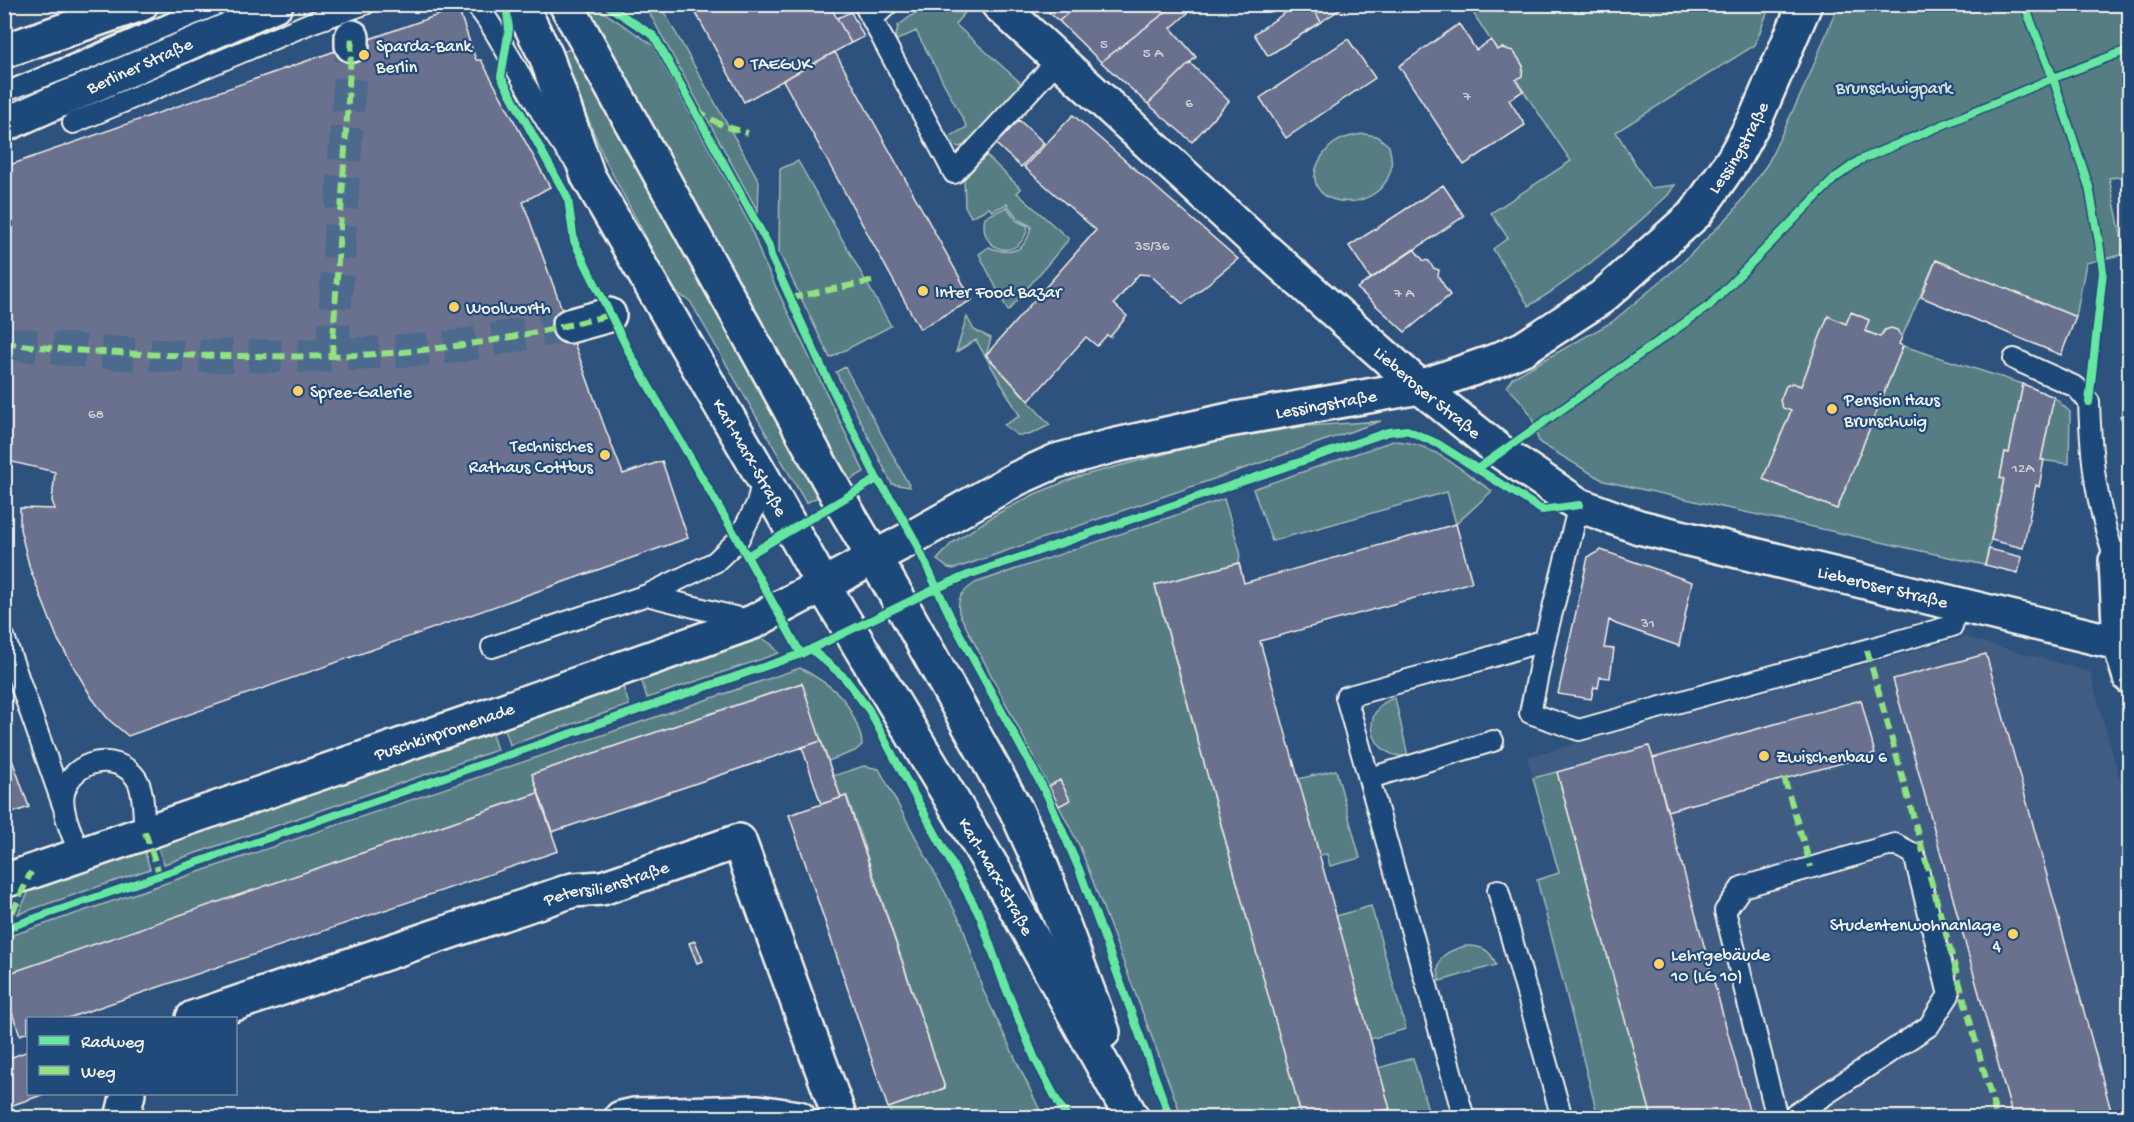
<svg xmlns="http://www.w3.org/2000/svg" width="2134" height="1122" font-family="'Gochi Hand',sans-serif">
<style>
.built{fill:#405b83}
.green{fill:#567d83;stroke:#a5b7b6;stroke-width:1.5}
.building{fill:#6a718e;stroke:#f4f1e8;stroke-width:1.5}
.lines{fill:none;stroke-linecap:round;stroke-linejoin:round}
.street-tunnel{stroke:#4c6a8e;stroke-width:33;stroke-dasharray:33 16;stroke-linecap:butt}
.lane-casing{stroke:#f4f1e8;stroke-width:24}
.street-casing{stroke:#f4f1e8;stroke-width:38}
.secondary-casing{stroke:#f4f1e8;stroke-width:38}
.lane{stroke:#1f4a7a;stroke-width:20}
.street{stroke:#1f4a7a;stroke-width:33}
.secondary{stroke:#1f4a7a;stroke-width:33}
.tram{stroke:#f4f1e8;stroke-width:1.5}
.quiet{stroke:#91e382;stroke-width:6;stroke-dasharray:12 6;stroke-linecap:butt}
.cycleway-casing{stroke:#1f4a7a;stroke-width:11}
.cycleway{stroke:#66e7a1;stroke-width:8}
.poi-dot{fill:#ffd166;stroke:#1f4a7a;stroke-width:2}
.labels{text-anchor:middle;stroke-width:4.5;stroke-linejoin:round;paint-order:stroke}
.number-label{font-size:15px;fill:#d2d1d2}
.poi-label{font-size:18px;fill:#f4f1e8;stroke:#1f4a7a;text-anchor:start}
.street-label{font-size:18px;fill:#f4f1e8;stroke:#1f4a7a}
.park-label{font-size:18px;fill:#dce0d9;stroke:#1f4a7a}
</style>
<rect width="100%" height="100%" fill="#2e527e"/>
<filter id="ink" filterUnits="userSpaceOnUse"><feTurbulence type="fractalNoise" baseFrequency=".0167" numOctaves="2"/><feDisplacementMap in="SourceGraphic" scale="12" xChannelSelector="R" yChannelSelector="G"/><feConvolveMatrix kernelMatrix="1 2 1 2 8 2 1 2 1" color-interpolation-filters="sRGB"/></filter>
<g filter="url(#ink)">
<path class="built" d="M1965,637L2090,672L2129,813V1117H1627L1527,757Z"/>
<path class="green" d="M927,4L963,5L968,9L955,24L1022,84L966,145L958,147L947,138L967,127L916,31L895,41L898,26Z
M585,5H593L653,45L750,225L762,258L864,472L848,481L836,465Z
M645,5H660L759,181L758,212Z
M1468,5H1770L1755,45L1616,132L1650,188L1675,185L1668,195C1625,236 1581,274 1529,306L1493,249L1508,238L1491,213L1571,161L1516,80L1523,66C1517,56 1514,51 1502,48L1497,50Z
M1838,5H2129V176L2109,178L2125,254L2086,263L2076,317L1936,260L1902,337C1897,330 1894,327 1884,330L1880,337L1865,331L1869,320L1851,312L1846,324L1828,316L1801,386L1792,383L1786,386L1780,400L1791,411L1763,479L1837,509L1903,346L2023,384L2009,453L2005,452L2000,478L2004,479L1985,565L1604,481L1540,443C1536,437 1535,427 1532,419C1527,406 1517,396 1507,387L1512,378L1612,322L1680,265L1733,212L1768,163L1808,79Z
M567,50H572L818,497L806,503L690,301L675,292L605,160L561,53Z
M1364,134L1377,136L1389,146C1391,155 1393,164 1390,173C1374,219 1292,206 1321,158C1331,141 1345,136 1364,134Z
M986,155L1021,189L1017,193L1069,239L1008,311L979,254L989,247C1012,257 1027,250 1031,226L1019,220L1007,204L992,211L989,208L971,217L965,206L964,179Z
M798,161L891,326L830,358L779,252L780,169Z
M1007,207L1017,221L1028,226C1022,263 977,253 985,217Z
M967,317L974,330L991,338L986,355L1050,425L1029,435H1017L1004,425L1020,416L976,340L956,352Z
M845,367L910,487L892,484L836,372Z
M2054,397L2070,412L2069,464L2041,460Z
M1381,421L954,569L948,568L937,560L952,543L995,515L1035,494L1077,477L1217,440L1307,426Z
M1393,441C1431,441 1462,471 1492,491L1456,524L1447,492L1272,541L1253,489Z
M1224,499L1240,551L1239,563L1155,586L1302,1117H1182L1080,847L959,613C957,597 962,592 975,583Z
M762,638L771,644L779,653L647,698L641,679Z
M800,668C812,674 833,687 842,698C850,707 862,733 862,745L855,751L828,761L801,683L532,774L538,793L5,975L4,938Z
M623,686L629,705L510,745L504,726Z
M1395,698L1408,756C1369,760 1358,707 1395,698Z
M491,731L497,750L164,864L157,845Z
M864,766L879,769L962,924L983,990L1043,1117H893L888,1108L945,1088L847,796L841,798L833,776Z
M1336,770L1360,858L1330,866L1327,854L1319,855L1298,779Z
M1557,772L1652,1117H1598L1537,880L1559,873L1533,778Z
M144,850L150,869L18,914L30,889Z
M1371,906L1406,1029L1370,1039L1336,916Z
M1465,946C1481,945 1491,950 1496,965L1440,981C1434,958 1444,952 1465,946Z
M1413,1058L1430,1117L1357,1118L1378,1068Z"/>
<path class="building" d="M691,4H829L851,43L744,102Z
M1039,4H1078L1059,21Z
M1078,4H1176L1101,62L1059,21Z
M1176,4H1182L1189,12L1171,28L1196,57L1148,104L1101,62Z
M1298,4H1311L1321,22L1268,56L1254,34Z
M1311,4H1348L1321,22Z
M458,8L476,60H481L550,187L523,202L605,428L623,474L662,461L688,538L128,736L108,719L92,698L58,640L30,569L20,529V508L55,509L52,501L55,472L4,460V167Z
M851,12L864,37L851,43L837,18Z
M1459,24L1476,50L1491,40L1497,50L1502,48L1513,51L1518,58L1523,66L1522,76L1516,80L1523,91L1509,100L1525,125L1464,165L1399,66Z
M1348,39L1375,78L1286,138L1260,98Z
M835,52L972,300L920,329L783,80Z
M1190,63L1229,101L1192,142L1148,104Z
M1073,115L1238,259L1183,304L1150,275L1139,274L1114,304L1127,316L1110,337L1107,335L1097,346L1086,337L1029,401L986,355L1096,230L1024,167Z
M1019,120L1044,143L1021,167L996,144Z
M1443,185L1464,216L1371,279L1349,246Z
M1414,249L1423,260L1429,261L1433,268L1439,270L1438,276L1450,295L1405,332L1357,288Z
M1936,260L2076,317L2061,355L1921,297Z
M1851,312L1869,320L1865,331L1880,337L1885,330L1891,328L1897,330L1902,337L1899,344L1903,346L1837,509L1763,479L1791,411L1783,408L1780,401L1786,386L1792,383L1801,386L1828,316L1846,324Z
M2023,384L2054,397L2041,460H2044L2039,487L2036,485L2023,548L1991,540L2004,479L2000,478L2005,452L2009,453Z
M2130,411V433L2120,416Z
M1456,524L1472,582L1260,641L1390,1109L1357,1118H1302L1155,585L1239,563L1244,583Z
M1989,549L2022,557L2018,573L1985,565Z
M1601,550L1692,582L1679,646L1616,624L1609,620L1604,648L1614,649L1610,678L1600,677L1598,688L1594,687L1591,699L1558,694L1588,557Z
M1986,654L2040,850L2113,1118H2013L1948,880L1893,679Z
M802,683L821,741L552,832L532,774Z
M1861,700L1875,754L1667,811L1653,758Z
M4,737L29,807L4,816Z
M821,741L841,798L821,804L802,747Z
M1649,746L1653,758L1751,1118H1652L1557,772Z
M1060,780L1070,800L1059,806L1049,786Z
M538,793L558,851L68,1018H28V1032L20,1035L4,991V975Z
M846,796L945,1088L888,1108L789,815Z
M695,941L703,961L697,963L689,943Z
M28,1051V1094H45L4,1108V1060Z"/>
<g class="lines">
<path class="street-tunnel" d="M4,343L94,352L172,356H332L453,347L569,326
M332,356L352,45"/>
<defs>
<path id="lane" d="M475,4C490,20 500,41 511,59C531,94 549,130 575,161
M864,4L954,173L1058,60
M872,19L888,4
M4,94L216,4
M73,123L313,22L365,4
M2014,359L2076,387L2089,402C2091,460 2096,506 2116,561
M1579,505L1545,640L1530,713L1579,730L1952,626L1958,604
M647,595L750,621
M4,637L63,805
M492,647L647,595L715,562L738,540L757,504L763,478
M1370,778L1493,741
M80,855C74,837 60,812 64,793C72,759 117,751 136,778C145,791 143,817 145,832
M1498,890L1562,1118
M1464,1118L1346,697L1484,659L1545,640
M1777,1118L1725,911L1742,887L1895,844L1914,854L1949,995L1929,1026L1790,1118"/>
<g id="street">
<path id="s1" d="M998,4L1256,242L1420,387L1501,452L1579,505L1639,527L2130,646"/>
<path d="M352,45V37"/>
<path d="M4,51L141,4"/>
<path id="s2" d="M4,125L276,4"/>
<path d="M569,326L609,315"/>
<path d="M2130,558L2116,561L2120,645L2130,677"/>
<path id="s3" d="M4,881L490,715L753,622L913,537L1016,479L1056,461L1112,446L1229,420L1420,387L1495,361L1524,348L1602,297L1696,213L1733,160L1756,118L1805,4"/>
<path id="s4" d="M193,1018L573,890L602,888L739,841L840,1118"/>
<path d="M122,1118L128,1094"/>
<path d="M621,1118L634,1115L758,1112L799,1118"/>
</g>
<g id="secondary">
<path id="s5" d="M520,4L546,56L588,176L763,478L823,585L1003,885L1132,1118"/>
<path d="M566,4L840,500L902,605L1016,810L1041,865L1103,1032"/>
</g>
</defs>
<use href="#lane" class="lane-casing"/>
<use href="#street" class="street-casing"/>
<use href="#secondary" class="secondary-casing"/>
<use href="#lane" class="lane"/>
<use href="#street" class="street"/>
<use href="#secondary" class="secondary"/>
<path class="tram" d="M4,81L79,52L189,4
M4,103L75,76L245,4"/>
<path class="quiet" d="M696,110L723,126L748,133
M790,298L872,281
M4,343C85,353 163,356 245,356C273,356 302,357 331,356C424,354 519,339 609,315
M332,356L352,37
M1867,650L1997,1118
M1784,778L1811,867
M145,832L160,876
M5,929L31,872"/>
<defs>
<path id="cycleway" d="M506,4L509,29L501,77L568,199L574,241L630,354L738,540L801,654
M605,4L654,36L769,246L771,256L823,370L877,479L894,503L913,537L952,620L1047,795L1079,869L1170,1118
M2024,4L2053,78L2089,187L2099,242L2103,272L2089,402
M1477,469L1710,305L1835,178L1860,160L2053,78L2130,49
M747,556L877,479
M811,649L844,677L869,710L889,748L980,916L1003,981L1035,1059L1061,1108L1069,1118
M4,929L801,654L937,588L968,575L1388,432L1407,430L1438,444L1542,510L1579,505"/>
</defs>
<use href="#cycleway" class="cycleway-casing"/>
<use href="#cycleway" class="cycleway"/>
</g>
</g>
<g class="poi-dot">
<circle cx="364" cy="55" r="6"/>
<circle cx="739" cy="63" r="6"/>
<circle cx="923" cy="291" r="6"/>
<circle cx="454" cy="307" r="6"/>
<circle cx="298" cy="391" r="6"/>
<circle cx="1832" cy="409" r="6"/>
<circle cx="605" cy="455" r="6"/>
<circle cx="1764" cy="756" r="6"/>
<circle cx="2013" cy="934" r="6"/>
<circle cx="1659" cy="964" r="6"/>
</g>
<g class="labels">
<g class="number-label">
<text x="1104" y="48">5</text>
<text x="1153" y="57">5 A</text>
<text x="1467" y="100">7</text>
<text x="1189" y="107">6</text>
<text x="1152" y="250">35/36</text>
<text x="1404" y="297">7 A</text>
<text x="96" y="418">68</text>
<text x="2023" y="472">12A</text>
<text x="1648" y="627">31</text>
</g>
<g class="poi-label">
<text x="376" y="51">Sparda-Bank<tspan x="376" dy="21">Berlin</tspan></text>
<text x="751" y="69">TAEGUK</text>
<text x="935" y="297">Inter Food Bazar</text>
<text x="466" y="313">Woolworth</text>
<text x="310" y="397">Spree-Galerie</text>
<text x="1844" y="405">Pension Haus<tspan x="1844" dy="21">Brunschwig</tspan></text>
<text x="593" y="451" text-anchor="end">Technisches<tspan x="593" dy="21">Rathaus Cottbus</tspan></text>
<text x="1776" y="762">Zwischenbau 6</text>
<text x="2001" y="930" text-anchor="end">Studentenwohnanlage<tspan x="2001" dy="21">4</tspan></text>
<text x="1671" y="960">Lehrgebäude<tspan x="1671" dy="21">10 (LG 10)</tspan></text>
</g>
<g class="street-label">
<text dy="6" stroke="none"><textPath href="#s2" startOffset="148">Berliner Straße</textPath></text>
<text dy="6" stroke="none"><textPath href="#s3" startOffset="1916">Lessingstraße</textPath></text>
<text dy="6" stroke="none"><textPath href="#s1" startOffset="579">Lieberoser Straße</textPath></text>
<text dy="6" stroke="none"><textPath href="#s3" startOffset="1412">Lessingstraße</textPath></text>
<text dy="6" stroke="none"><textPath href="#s5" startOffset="510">Karl-Marx-Straße</textPath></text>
<text dy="6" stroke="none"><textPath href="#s1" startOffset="1083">Lieberoser Straße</textPath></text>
<text dy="6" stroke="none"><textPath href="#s3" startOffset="465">Puschkinpromenade</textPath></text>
<text dy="6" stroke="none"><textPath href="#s5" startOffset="996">Karl-Marx-Straße</textPath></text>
<text dy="6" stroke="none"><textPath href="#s4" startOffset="435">Petersilienstraße</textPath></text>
</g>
<g class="park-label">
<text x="1894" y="93">Brunschwigpark</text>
</g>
</g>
<rect width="2134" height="1122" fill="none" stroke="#1f4a7a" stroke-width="24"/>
<rect x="12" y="12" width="2110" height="1098" fill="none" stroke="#f4f1e8" stroke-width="2" filter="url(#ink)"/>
<rect x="27" y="1017" width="210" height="78" fill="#1f4a7a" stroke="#748da6" stroke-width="1.5"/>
<rect x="39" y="1036" width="30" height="9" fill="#66e7a1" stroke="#748da6" stroke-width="1.5"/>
<text x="81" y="1047" font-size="18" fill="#f4f1e8">Radweg</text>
<rect x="39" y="1066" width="30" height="9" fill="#91e382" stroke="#748da6" stroke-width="1.5"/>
<text x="81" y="1077" font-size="18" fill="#f4f1e8">Weg</text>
</svg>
